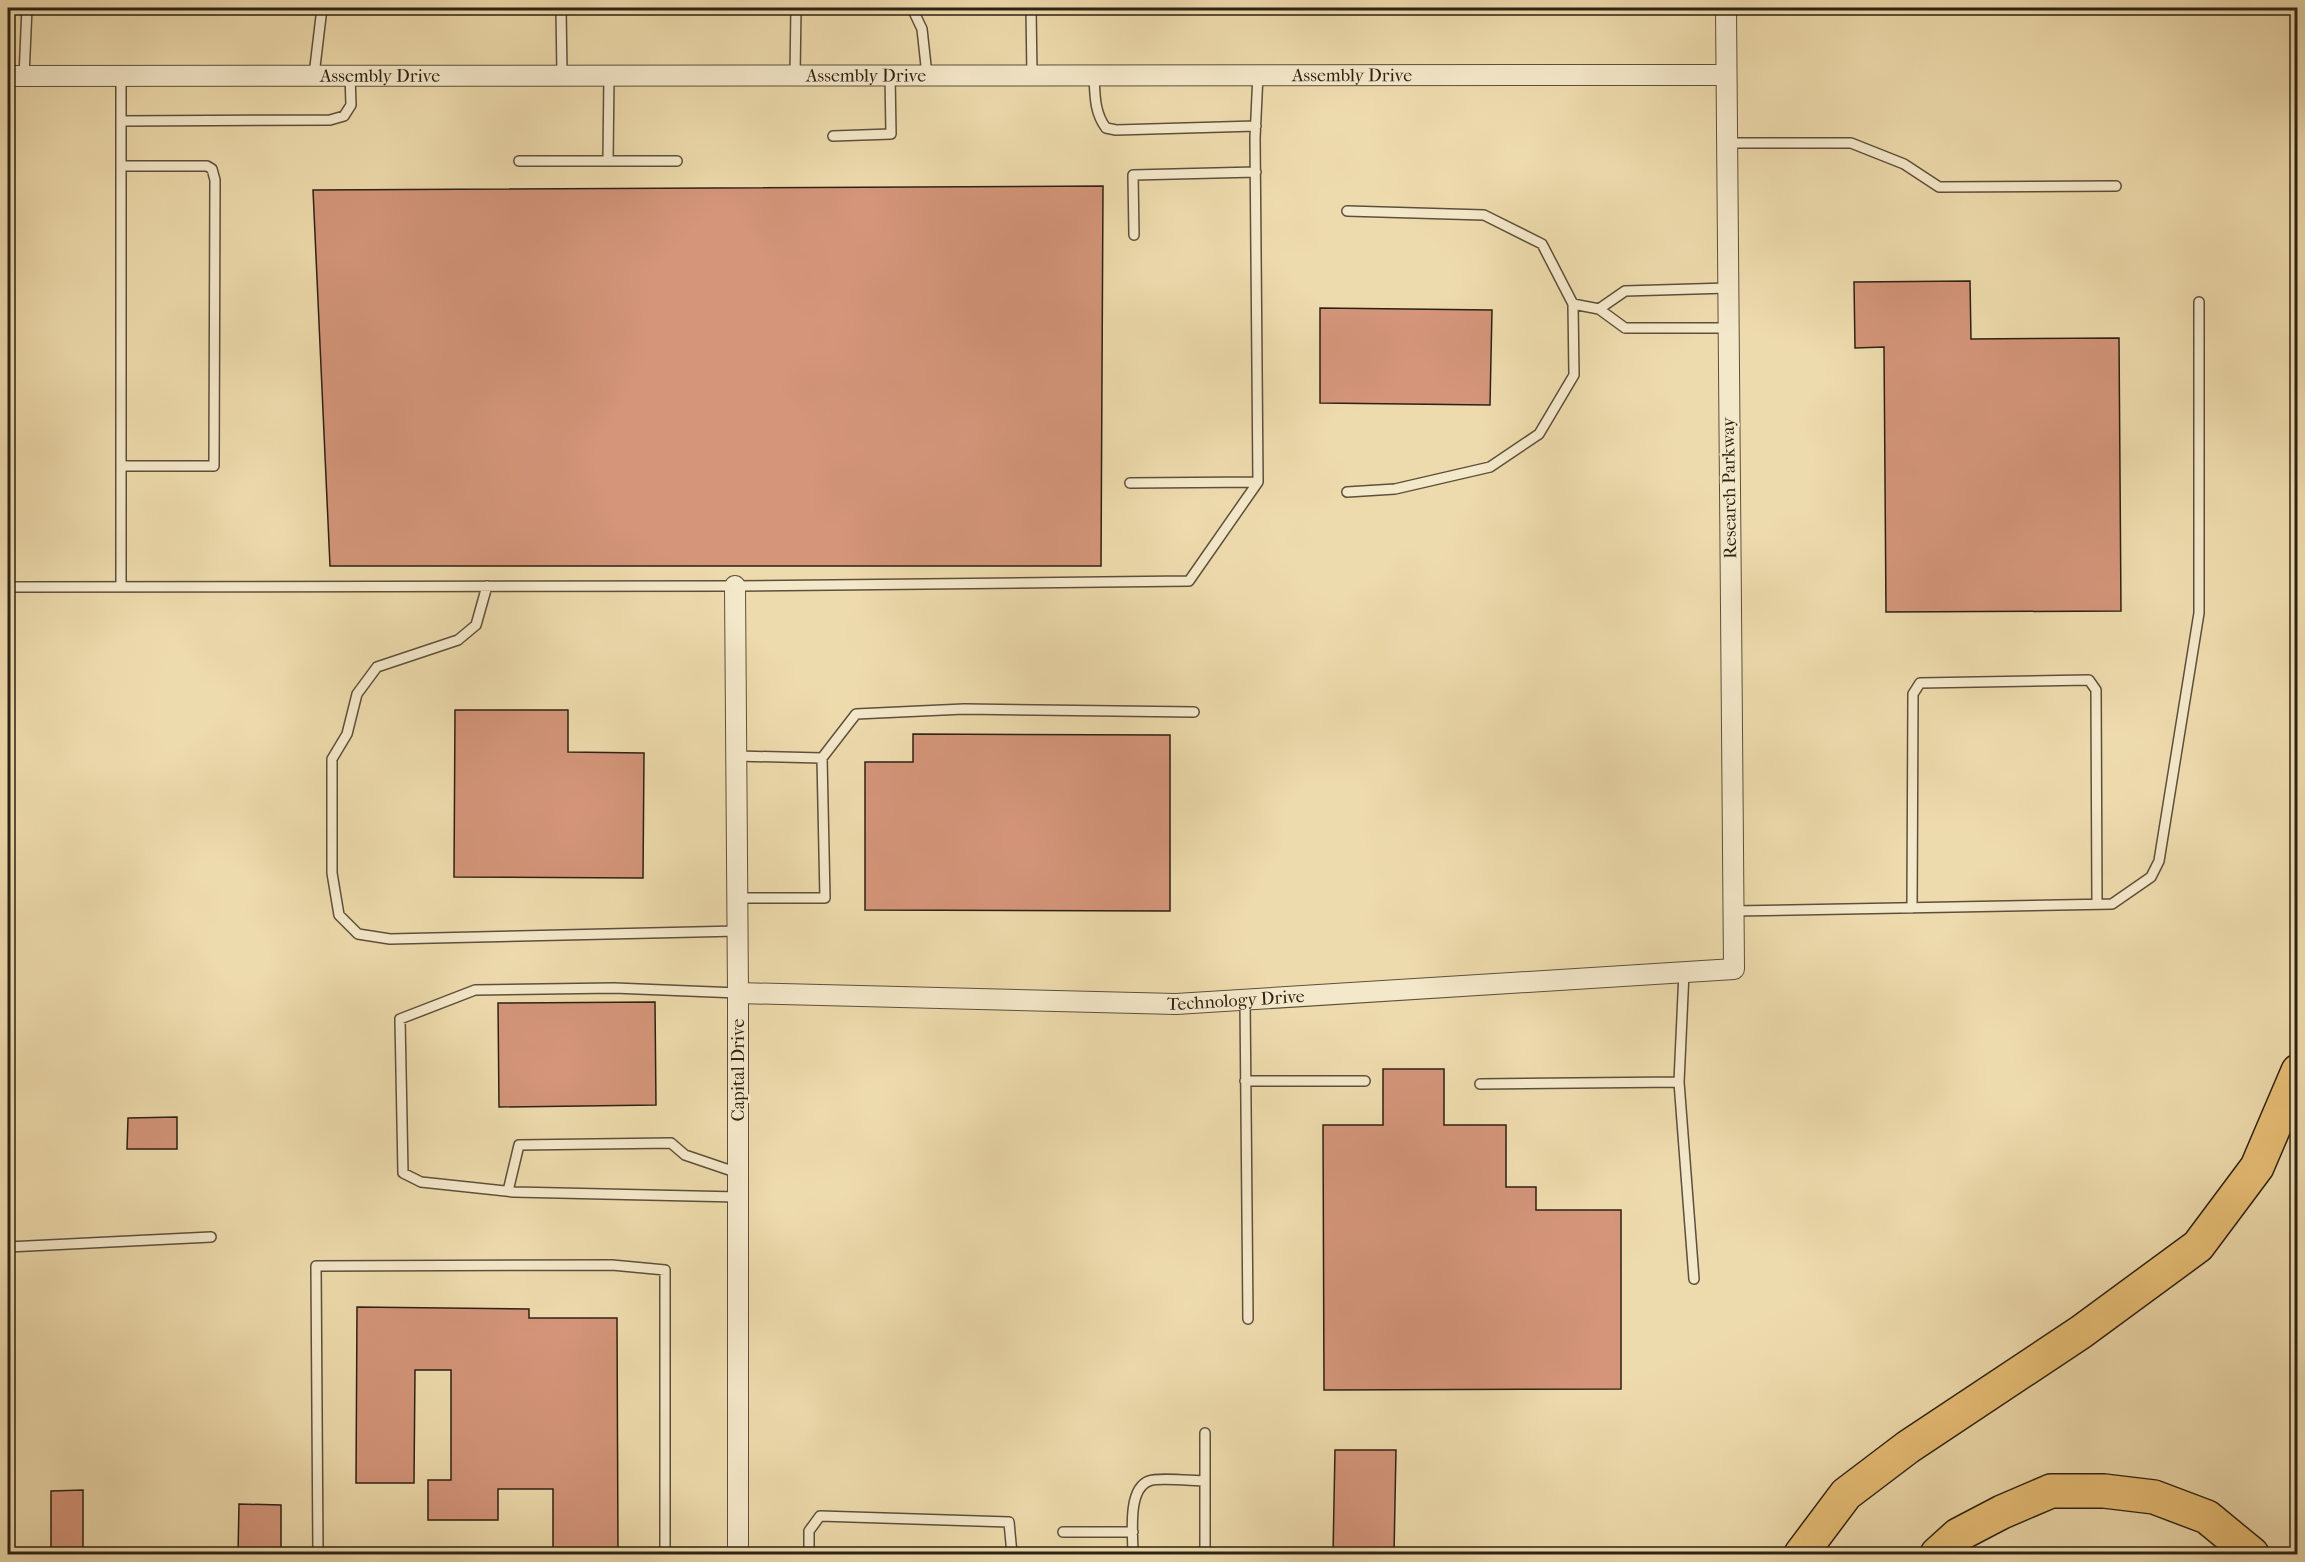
<svg xmlns="http://www.w3.org/2000/svg" width="2305" height="1562" font-family="'IM FELL French Canon',serif">
<style>
.building{fill:#d4957a;stroke:#2d2213;stroke-width:1.5}
.lines{fill:none;stroke-linecap:round;stroke-linejoin:round}
.service-casing{stroke:#5d503a;stroke-width:12}
.minor-casing{stroke:#5d503a;stroke-width:22}
.motorway-casing{stroke:#2d2213;stroke-width:36}
.service{stroke:#f4e8ca;stroke-width:9}
.minor{stroke:#f4e8ca;stroke-width:20}
.motorway{stroke:#e7be76;stroke-width:33}
.labels{text-anchor:middle;stroke-width:5;stroke-linejoin:round;paint-order:stroke}
.street-label{font-size:18px;fill:#2d2213;stroke:#f4e8ca}
</style>
<rect width="100%" height="100%" fill="#eedbad"/>
<filter id="stains"><feTurbulence type="fractalNoise" baseFrequency=".00333" numOctaves="4"/><feColorMatrix values="0 0 0 0 .2 0 0 0 0 .09 0 0 0 0 .02 0 0 0 .5 -.17"/></filter>
<radialGradient id="worn" r=".72"><stop offset=".6" stop-color="#630" stop-opacity="0"/><stop offset="1" stop-color="#630" stop-opacity=".3"/></radialGradient>
<path class="building" d="M1103,186L1101,566H330L313,190Z
M1970,281L1971,339L2119,338L2121,611L1886,612L1884,347L1855,348L1854,282Z
M1320,308L1492,310L1490,405L1320,403Z
M455,710H568V752L644,753L643,878L454,877Z
M913,734L1170,735V911L865,910V762H913Z
M655,1002L656,1105L499,1107L498,1003Z
M1383,1069H1444V1125H1506V1187H1536V1210H1621V1389L1324,1390L1323,1125H1383Z
M177,1117V1149H127L128,1118Z
M357,1307L529,1309V1318H617L618,1554H553V1489H498V1520H428V1480H451V1370H415L414,1483H356Z
M1335,1450H1396L1394,1554H1333Z
M83,1490V1554H51V1491Z
M239,1504L281,1505V1554H238Z"/>
<g class="lines">
<defs>
<path id="service" d="M561,8L562,75
M912,8L922,29L927,75
M1031,8L1032,75
M314,75L322,8
M795,75L796,8
M1094,75C1095,94 1094,112 1106,128L1116,130L1256,126
M24,76L27,8
M121,76V587
M121,121L330,120L344,116L351,105L350,75
M833,136L891,134L890,75
M1726,143H1851L1904,164L1939,187L2116,186
M519,161H608L609,75
M608,161H677
M121,166H207L212,169L215,180L214,466H121
M1347,211L1484,215L1542,244L1573,304L1599,309
M1134,235L1133,175L1256,172
M1728,288L1625,291L1599,309L1625,328H1728
M1130,483L1258,482L1255,138L1258,74
M1347,492L1395,489L1490,467L1539,434L1574,375L1573,304
M487,586L476,625L458,640L377,667L357,694L347,734L332,759V873L339,915L358,934L390,939L738,931
M8,587L735,586L1189,581L1258,482
M736,756L822,758L825,898H737
M822,758L856,714L964,709L1194,712
M1912,908L1913,694L1920,683L2089,680L2096,690L2097,904
M1733,911L2112,904L2151,877L2159,861L2199,613V302
M738,993L614,988L475,990L400,1019L403,1173L421,1182L514,1192L738,1197
M1245,1000L1248,1319
M1245,1081H1365
M1679,1082L1684,972
M1480,1084L1679,1082L1694,1279
M508,1191L519,1145L671,1143L685,1155L738,1173
M8,1247L211,1237
M1205,1433V1554
M1063,1532H1133
M318,1554L316,1266L612,1265L665,1270V1554
M809,1554V1531L820,1516L1009,1522L1012,1554
M1133,1554C1133,1535 1127,1489 1149,1481C1158,1477 1193,1481 1205,1481"/>
<g id="minor">
<path id="s1" d="M8,76L1725,75"/>
<path d="M735,586L738,993V1554"/>
<path id="s2" d="M738,993L1176,1004L1734,969L1726,8"/>
</g>
<path id="motorway" d="M1801,1554L1846,1494L1908,1447L2081,1332L2198,1246L2257,1167L2298,1071
M1937,1554L1958,1535L2002,1512L2051,1491H2104L2154,1497L2207,1517L2252,1554"/>
</defs>
<use href="#service" class="service-casing"/>
<use href="#minor" class="minor-casing"/>
<use href="#motorway" class="motorway-casing"/>
<use href="#service" class="service"/>
<use href="#minor" class="minor"/>
<use href="#motorway" class="motorway"/>
</g>
<g class="labels">
<g class="street-label">
<text dy="6" stroke="none"><textPath href="#s1" startOffset="372">Assembly Drive</textPath></text>
<text dy="6" stroke="none"><textPath href="#s1" startOffset="858">Assembly Drive</textPath></text>
<text dy="6" stroke="none"><textPath href="#s1" startOffset="1344">Assembly Drive</textPath></text>
<text transform="translate(1729 488) rotate(-91)" y="6">Research Parkway</text>
<text dy="6" stroke="none"><textPath href="#s2" startOffset="498">Technology Drive</textPath></text>
<text transform="translate(738 1070) rotate(-90)" y="6">Capital Drive</text>
</g>
</g>
<rect width="2305" height="1562" fill="none" stroke="#eedbad" stroke-width="30"/>
<rect x="9" y="9" width="2287" height="1544" fill="none" stroke="#2d2213" stroke-width="3"/>
<rect x="15" y="15" width="2275" height="1532" fill="none" stroke="#2d2213" stroke-width="1.5"/>
<rect width="100%" height="100%" filter="url(#stains)"/>
<rect width="100%" height="100%" fill="url(#worn)"/>
</svg>
